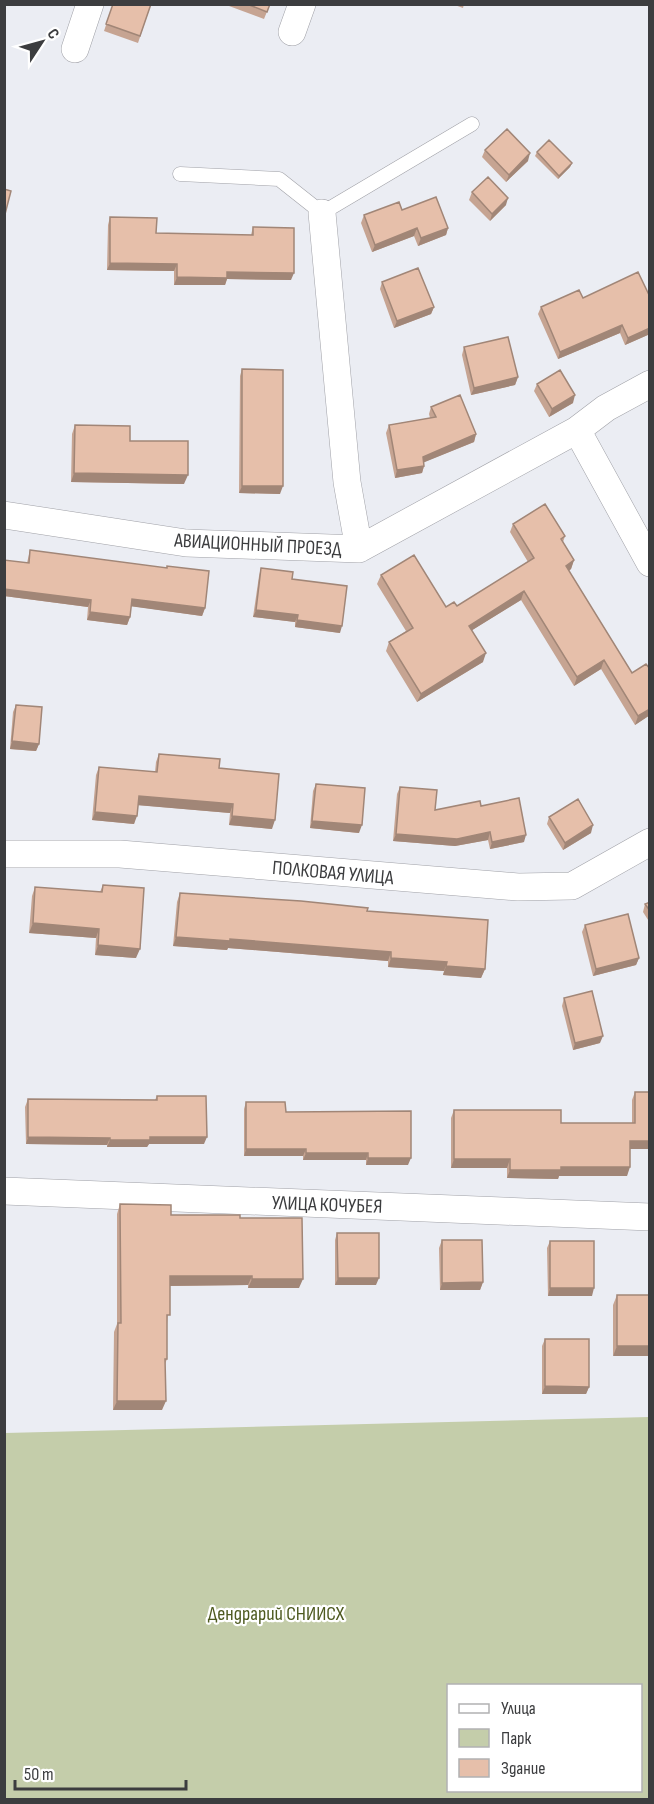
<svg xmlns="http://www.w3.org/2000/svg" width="654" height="1804" font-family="'Sofia Sans Condensed',sans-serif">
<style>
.green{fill:#c4cdaa;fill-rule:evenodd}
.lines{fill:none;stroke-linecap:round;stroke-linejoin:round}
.service-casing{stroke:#a0a1a7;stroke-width:15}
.minor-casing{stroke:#a0a1a7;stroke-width:28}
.service{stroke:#fff;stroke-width:14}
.minor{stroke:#fff;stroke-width:27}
.wall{fill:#c6a492}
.shaded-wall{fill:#a18677}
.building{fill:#e6bfaa;stroke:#a18677;stroke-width:1.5}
.labels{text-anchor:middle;stroke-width:4.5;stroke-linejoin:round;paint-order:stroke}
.street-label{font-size:20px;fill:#3c3d3f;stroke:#fff}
.park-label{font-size:20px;fill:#4e5a20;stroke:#fff}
</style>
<rect width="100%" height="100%" fill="#ebedf3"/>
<path class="green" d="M649,1417V1799H5V1433ZM448,1686H640V1790H448Z"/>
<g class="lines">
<defs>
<path id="service" d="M180,174L279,179L322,213L472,124"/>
<path id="minor" d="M292,32L302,4
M75,49L90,4
M322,213L347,482L359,549
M577,430L650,563
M4,515L186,543L359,549L577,430L606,408L650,384
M4,854H120L518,887L572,886L650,842
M4,1191L650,1217"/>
</defs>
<use href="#service" class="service-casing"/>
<use href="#minor" class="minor-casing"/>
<use href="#service" class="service"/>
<use href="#minor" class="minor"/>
</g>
<path class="wall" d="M113,4H151L138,43L104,31Z
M230,4H270L264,19L229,6Z
M452,4H464L463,8Z
M485,150L528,161L506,182L482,157Z
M537,152L572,163L570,167L558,179L535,156Z
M472,192L506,205L490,221L469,200Z
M402,210L448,228L446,235L418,246L414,236L372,252L361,223L364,215Z
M110,217L156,233L251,235L253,227L291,280L227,279L225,285H174V271L107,270L108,225Z
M382,282L434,307L431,314L394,328L380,289Z
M650,297V334L625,345L620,333L558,359L538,314L541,307L583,298Z
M464,347L518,377L515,385L471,395L462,355Z
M242,369L280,494L239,493L240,376Z
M537,384L573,403L549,417L534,391Z
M431,407L476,434L474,442L424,462V466L422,473L395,478L386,433L389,425L430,418L429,414Z
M75,425L130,441L184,484L71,482L72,434Z
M513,524L565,536L563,542L574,560L571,569L569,571L632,673L650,669V715L635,725L601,669L574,686L521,600L472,630L483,662L417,702L386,651L389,642L406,631L377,584L381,575L446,607L457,606L528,562L510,532Z
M30,550L205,608L202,616L131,606L130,617L127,625L87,620L88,607L4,596V560L27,563Z
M261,568L292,579L340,633L295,627V622L253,617L259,576Z
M16,705L39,744L36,751L10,749L13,712Z
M159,754L219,768L272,829L229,825L230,813L138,805L134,824L92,820L96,775L99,767L155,772L156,762Z
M316,784L359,833L310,828L313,791Z
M400,787L435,810L481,806L524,842L490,849L488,840L455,846L393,841L397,794Z
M549,817L591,833L563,850L547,824Z
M103,885L136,958L95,955L96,938L29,933L32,896L35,887L100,892Z
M180,893L367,911L485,969L481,978L443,975L444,971L388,967V961L228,948L227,950L173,946L177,902Z
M650,902V923L643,912L645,904Z
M585,925L639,958L636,965L593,976L582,932Z
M564,998L600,1043L573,1050L562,1006Z
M635,1092H650V1149H630L627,1176H559L558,1179L507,1178V1168H451V1118L454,1110L561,1123H632V1100Z
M157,1096L204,1144H149L147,1147H107V1145L26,1144L25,1107L28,1099L155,1100Z
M246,1102L286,1112L408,1165H366V1160H303V1156H244V1109Z
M120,1204L171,1215L240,1218L299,1288H248V1285L170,1286L167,1324V1359L165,1364L162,1410H113L114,1332L117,1324V1214Z
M337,1233L376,1285H335V1240Z
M442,1240L483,1282L480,1290H440L439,1248Z
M550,1241L592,1296H548L547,1248Z
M617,1295H650L613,1356V1305Z
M545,1339L589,1387L586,1394H542V1346Z"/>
<path class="shaded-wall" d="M530,153L528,161L506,182L509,175Z
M572,163L570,167L558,179L559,176Z
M508,198L506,205L490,221L492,214Z
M417,228L414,236L372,252L375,245Z
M448,228L446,235L418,246L421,238Z
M110,263L177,264L174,271L107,270Z
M227,272L294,273L291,280L227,279L225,285H174L177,277Z
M434,307L431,314L394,328L397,321Z
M622,325L620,333L558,359L560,352Z
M650,328V334L625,345L628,338Z
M518,377L515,385L471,395L474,388Z
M575,395L573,403L549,417L552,409Z
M476,434L474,442L420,464L423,457Z
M424,466L422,473L395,478L397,470Z
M74,473L188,475L184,484L71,482Z
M242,486H283L280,494L239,493Z
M574,560L571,569L562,575L566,566Z
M4,589L91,600L88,607L4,596Z
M524,591L521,600L466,634L469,626Z
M132,599L205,608L202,616L129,606Z
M256,610L298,615L295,622L253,617Z
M90,612L130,617L127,625L87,620Z
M297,620L342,626L340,633L295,627Z
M486,653L483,662L417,702L421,694Z
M604,660L601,669L574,686L577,677Z
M650,709V715L635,725L638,716Z
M12,741L39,744L36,751L10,749Z
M139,796L233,804L230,813L136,805Z
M95,812L137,816L134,824L92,820Z
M232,816L275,820L272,829L229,825Z
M312,821L362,825L359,833L310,828Z
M593,825L591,833L563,850L565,843Z
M490,832L488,840L455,846L393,841L396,834Z
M526,835L524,842L490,849L492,842Z
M33,923L99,929L96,938L29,933Z
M176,937L230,939L391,952L388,961L228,948L227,950L173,946Z
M98,945L140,949L136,958L95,955Z
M391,958L447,962L444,971L388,967Z
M639,958L636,965L593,976L596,969Z
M446,966L485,969L481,978L443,975Z
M603,1036L600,1043L573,1050L575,1043Z
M28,1137L110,1138L107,1145L26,1144Z
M150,1137H207L204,1144H149L147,1147H107L110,1140Z
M630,1141H650V1149H627Z
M246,1149H306L303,1156H244Z
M306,1153H368L366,1160H303Z
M368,1158H411L408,1165H366Z
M454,1159H510L507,1168H451Z
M561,1167H630L627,1176H559L558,1179L507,1178L510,1170Z
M170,1276H252L248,1285L166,1286Z
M338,1278H379L376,1285H335Z
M252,1279H303L299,1288H248Z
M483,1282L480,1290H440L442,1283Z
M550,1288H594L592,1296H548Z
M617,1346H650V1356H613Z
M545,1386L589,1387L586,1394H542Z
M117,1401H166L162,1410H113Z"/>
<path class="building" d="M113,4H151L140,36L106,24Z
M247,4H270L267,12Z
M507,129L530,153L509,175L485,150Z
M549,140L572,163L559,176L537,152Z
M488,177L508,198L492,214L472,192Z
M4,189L11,191L4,218Z
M436,197L448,228L421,238L417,228L375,245L364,215L399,202L402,210Z
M110,217L157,218L156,233L253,235V227L294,228V273L227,272V278L177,277V264L110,263Z
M418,268L434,307L397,321L382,282Z
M638,272L650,297V328L628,338L622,325L560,352L541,307L579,290L583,298Z
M508,337L518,377L474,388L464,347Z
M242,369L283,370V486H242Z
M560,370L575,395L552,409L537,384Z
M460,395L476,434L423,457L424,466L397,470L389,425L436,417L431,407Z
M75,425L130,426V441H188V475L74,473Z
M545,504L565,536L561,539L574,560L566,566L632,673L646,664L650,669V709L638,716L604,660L577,677L524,591L469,626L486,653L421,694L389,642L413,628L381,575L414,555L446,607L454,602L457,606L534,558L513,524Z
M30,550L167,568V566L209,571L205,608L132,599L130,617L90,612L91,600L4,589V560L29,563Z
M261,568L293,572L292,579L347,586L342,626L297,620L298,615L256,610Z
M16,705L42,707L39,744L12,741Z
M159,754L220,759L219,768L279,774L275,820L232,816L233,804L139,796L137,816L95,812L99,767L157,772Z
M316,784L365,788L362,825L312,821Z
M400,787L437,790L435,810L480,801L481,806L519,798L526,835L492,842L490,832L457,839L396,834Z
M578,799L593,825L565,843L549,817Z
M103,885L144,888L140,949L98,945L99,929L33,923L35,887L102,892Z
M180,893L301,901L368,908L367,911L488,920L485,969L446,966L447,962L391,958V952L230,939V941L176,937Z
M650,902V911L645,904Z
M628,914L639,958L596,969L585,925Z
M592,991L603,1036L575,1043L564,998Z
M635,1092H650V1141H630V1167H561V1170H510V1159H454V1110H561V1123H635Z
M157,1096H206L207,1137H150V1140H110V1138L28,1137V1099L157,1100Z
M246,1102H285L286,1112L411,1111V1158H368V1153H306V1149H246Z
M120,1204L171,1205V1215H240V1218H302L303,1279H252V1276H170V1315H167V1359H165L166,1401H117L118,1323H121Z
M337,1233H379V1278H338Z
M442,1240H482L483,1282L442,1283Z
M550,1241H594V1288H550Z
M617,1295H650V1346H617Z
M545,1339H589V1387L545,1386Z"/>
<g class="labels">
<g class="street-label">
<text transform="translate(258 544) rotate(3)" y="7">АВИАЦИОННЫЙ ПРОЕЗД</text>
<text transform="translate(333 872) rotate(5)" y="7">ПОЛКОВАЯ УЛИЦА</text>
<text transform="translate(327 1204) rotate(2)" y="7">УЛИЦА КОЧУБЕЯ</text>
</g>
<g class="park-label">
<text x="276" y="1620">Дендрарий СНИИСХ</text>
</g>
</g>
<rect width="654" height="1804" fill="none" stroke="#3c3d3f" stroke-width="12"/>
<rect x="447" y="1684" width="195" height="108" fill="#ffffff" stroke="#b1b1b2" stroke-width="1.5"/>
<rect x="459" y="1704" width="30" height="9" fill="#ffffff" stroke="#b1b1b2" stroke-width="1.5"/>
<text x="501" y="1714" font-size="18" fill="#3c3d3f">Улица</text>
<rect x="459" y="1729" width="30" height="18" fill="#c4cdaa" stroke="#b1b1b2" stroke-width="1.5"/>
<text x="501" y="1744" font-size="18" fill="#3c3d3f">Парк</text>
<rect x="459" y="1759" width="30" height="18" fill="#e6bfaa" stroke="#b1b1b2" stroke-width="1.5"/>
<text x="501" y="1774" font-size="18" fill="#3c3d3f">Здание</text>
<g transform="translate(42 42) rotate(54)" stroke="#ffffff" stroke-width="4.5" paint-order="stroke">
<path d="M0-4.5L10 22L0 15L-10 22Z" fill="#3c3d3f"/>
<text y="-9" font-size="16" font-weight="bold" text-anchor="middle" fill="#3c3d3f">С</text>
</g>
<path d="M15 1780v9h171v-9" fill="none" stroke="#3c3d3f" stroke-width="3"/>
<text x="24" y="1780" font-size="18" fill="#3c3d3f" stroke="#ffffff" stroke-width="4.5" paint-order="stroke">50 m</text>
</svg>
